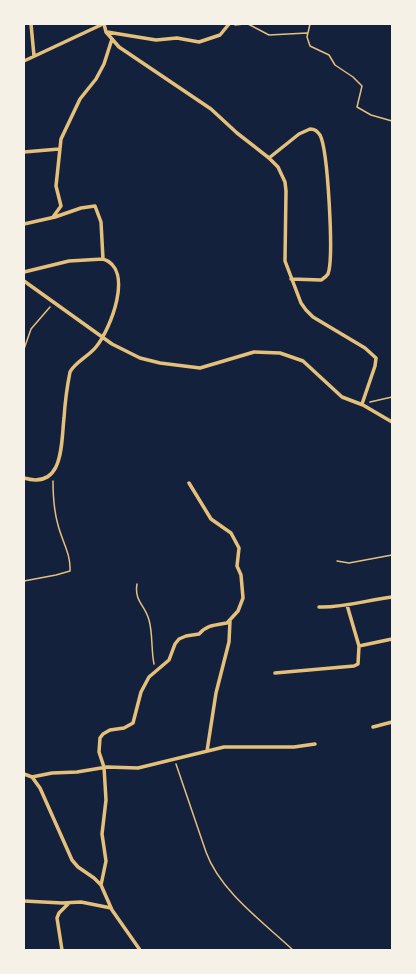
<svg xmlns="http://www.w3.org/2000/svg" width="416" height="974" font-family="'Nunito Sans',sans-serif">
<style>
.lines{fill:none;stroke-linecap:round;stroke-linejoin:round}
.path{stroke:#e5c07b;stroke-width:1.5}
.minor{stroke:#e5c07b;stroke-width:3.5}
</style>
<rect width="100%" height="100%" fill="#14213d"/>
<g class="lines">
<path class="path" d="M248,24L269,35L307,33
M310,24L307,37L310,46L329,55L335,65L353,77L362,86L357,107L371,115L392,121
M235,25L244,24
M24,349L31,329L50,307
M370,402L392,397
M337,561L349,563L392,555
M24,581L56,575L70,571C71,554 62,541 58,525C54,511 53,495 53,481
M137,584C134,601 145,605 149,620C153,634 151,650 154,664
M176,764L206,852C220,891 263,922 293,950"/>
<path class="minor" d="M31,24L34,56
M104,24L106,32L119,47L211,109L237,133L269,158L278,167L285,182L286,191L285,261L301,303L306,310L313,317L365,348L376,358L375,366L362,404
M107,32L156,40L177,38L199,42L220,35L229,24
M24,61L103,24
M24,152L59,149
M269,158L299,134L310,129C315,129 317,131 320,135C328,150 334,258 328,274C326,277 324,278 321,280L291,279
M53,217L61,206L56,186L61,139L80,99L96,79L104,64L112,39
M24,224L55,217L81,208L95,206L101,222L103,259
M24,272L69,261L103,259C135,269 110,330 96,347C89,356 75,362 70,372C67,387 65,403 64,418C61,444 64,490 24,478
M24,281L112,344L140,358L160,363L200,368L254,352L280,353L303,361L342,397L363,405L392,422
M319,607C343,608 367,600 392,597
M359,646L392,639
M275,673L354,666L358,664L359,646L347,605
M373,727L392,722
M207,751L216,693L229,642L230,621
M24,774L32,777L40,788L72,860L78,867L94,878L101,885L112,910L140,950
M32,777L52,773L77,772L107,767L138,768L224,747H294L315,744
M101,885L106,861L102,834L106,800L104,767L99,752L100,738L103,734L110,730L124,728L133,723L141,692L149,677L169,660L175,644L179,639L186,636L199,634C207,625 215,625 227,623L238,611L243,598L241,575L237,566L239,548L231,533L211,519L189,483
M24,901L62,903L81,902L111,908
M62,950L57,918L59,913L69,903"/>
</g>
<rect width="416" height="974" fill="none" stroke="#f6f1e7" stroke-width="50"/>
</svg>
